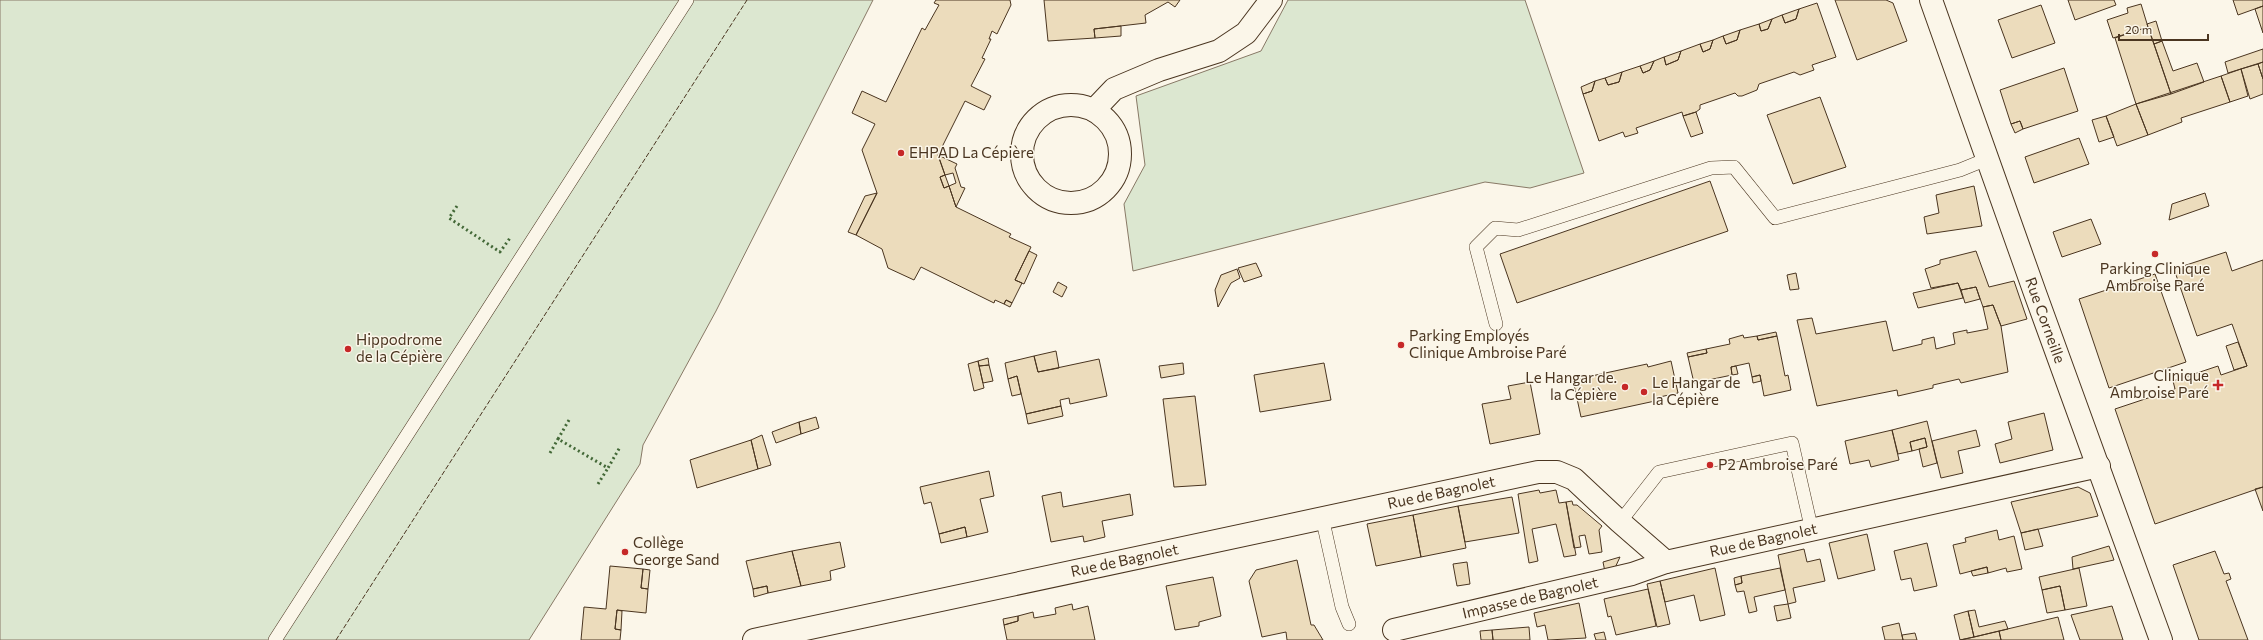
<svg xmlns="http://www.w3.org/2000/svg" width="2263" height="640" font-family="Commissioner,sans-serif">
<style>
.green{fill:#dce7d0;stroke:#887966}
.building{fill:#ecdcbc;stroke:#4a3520}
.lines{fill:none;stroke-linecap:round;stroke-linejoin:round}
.service-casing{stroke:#4a3520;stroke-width:14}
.minor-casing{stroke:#4a3520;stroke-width:24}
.service{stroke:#fbf6e9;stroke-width:13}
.minor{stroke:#fbf6e9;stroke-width:22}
.hedge{stroke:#436837;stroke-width:3;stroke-dasharray:2 3;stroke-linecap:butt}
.fence{stroke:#4a3520;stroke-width:1;stroke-dasharray:5 2;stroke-linecap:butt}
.poi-dot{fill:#c62828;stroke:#fbf6e9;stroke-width:1.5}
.labels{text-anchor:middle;stroke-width:3;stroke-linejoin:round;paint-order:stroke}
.poi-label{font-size:15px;fill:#4a3520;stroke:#fbf6e9;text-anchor:start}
.street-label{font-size:15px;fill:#4a3520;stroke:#fbf6e9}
</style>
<rect width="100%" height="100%" fill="#fbf6e9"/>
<path class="green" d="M0,0H873L716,311L643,445L640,464L529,640H0Z
M1288,0H1525L1584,173L1530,188L1485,182L1133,271L1124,204L1145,165L1136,96L1261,51Z"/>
<path class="building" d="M936,0H1010L1011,5L997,34L992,31L989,39H991L982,58L985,59L971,86L991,96L984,110L965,101L938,155L945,175L940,177L944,188L949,186L956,207L1011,234L1009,237L1031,247L1015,280L1022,283L1012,303L1006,300L1004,304L995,300L994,303L921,267L914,280L888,268L882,249L856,235L877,193L862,150L875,124L852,113L862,91L886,102L922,28L925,30L935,12L939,5L934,3Z
M1044,0H1180L1175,7L1168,2L1145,15L1146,23L1094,29L1095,38L1048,41Z
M1835,0H1886L1893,3L1907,41L1857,60Z
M2068,0H2114L2116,5L2075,20Z
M2233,0H2263V6L2238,15Z
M1817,3L1836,57L1812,65L1814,70L1800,75L1794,72L1759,84L1757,90L1742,96H1738L1735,93L1700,105V109L1696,112L1683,116L1682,112L1636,128L1638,133L1625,137L1623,132L1599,141L1583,94L1592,91L1595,81L1605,78L1608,85L1619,82L1622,72L1640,66L1643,73L1650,70L1654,61L1664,57L1666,65L1678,60L1681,51L1700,44L1703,52L1710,49L1713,40L1723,36L1726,44L1737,40L1740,30L1759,24L1761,31L1768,29L1772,19L1782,15L1785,23L1796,19L1799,9Z
M2141,4L2148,27L2113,38L2107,20L2128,13L2127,8Z
M2041,5L2055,43L2012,58L1998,20Z
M2263,6V33L2255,9Z
M1799,9L1796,19L1785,23L1782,15Z
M1772,19L1768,29L1761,31L1759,24Z
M2156,21L2162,41L2154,44L2147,24Z
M1121,26V36L1095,38L1094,29Z
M2148,27L2171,94L2136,104L2115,38Z
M1740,30L1737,40L1726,44L1723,36Z
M1713,40L1710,49L1703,52L1700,44Z
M2162,41L2173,71L2197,63L2204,82L2171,94L2154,44Z
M2263,49V62L2228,73L2225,62Z
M1681,51L1678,60L1666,65L1664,57Z
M1654,61L1650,70L1643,73L1640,66Z
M2263,62V79L2258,64Z
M2258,64L2263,79V94L2250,99L2241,69Z
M2064,68L2078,111L2023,129L2020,121L2011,124L2000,90Z
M2241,69L2248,96L2230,102L2221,76Z
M1622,72L1619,82L1608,85L1605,78Z
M2221,76L2230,102L2181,118L2182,122L2148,135L2136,104Z
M1595,81L1592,91L1583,94L1581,87Z
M1820,97L1846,167L1793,184L1767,115Z
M2136,104L2148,135L2117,146L2106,116Z
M1696,112L1703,133L1691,137L1683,116Z
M2106,116L2114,137L2099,142L2092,120Z
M2020,121L2023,129L2015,133L2011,124Z
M2079,138L2089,164L2034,183L2025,157Z
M938,155L957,164L955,168L961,187L965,188L956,207L949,186L956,183L953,173L945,175Z
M945,175L949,186L944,188L940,177Z
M1710,181L1728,231L1517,303L1500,254Z
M1974,186L1982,226L1927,234L1924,217L1939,213L1936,195Z
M877,193L856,235L848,232L865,196Z
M2205,193L2209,206L2169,220L2172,204Z
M2091,219L2101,244L2062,257L2053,232Z
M1029,251L1037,255L1024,284L1015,280Z
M1976,251L1989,287L2014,281L2027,319L2001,326L1993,305L1983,307L1976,287L1961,290L1958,283L1931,288L1925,269L1940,264V260Z
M2226,252L2232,271L2263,260V487L2155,524L2115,409L2175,389L2173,381L2218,366L2221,375L2247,366L2232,324L2197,336L2174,269Z
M1256,263L1262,276L1244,282L1238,268Z
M1237,269L1240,278L1231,283L1218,307L1215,290L1221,275Z
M1796,273L1799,289L1790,290L1787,275Z
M2155,274L2186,362L2109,388L2079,299Z
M1058,282L1067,287L1062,297L1053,292Z
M1958,283L1963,298L1918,308L1913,293Z
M1976,287L1980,299L1965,303L1961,290Z
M1006,300L1012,303L1010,307L1004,304Z
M1993,305L2001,326L2008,372L1961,383L1959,379L1933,385V388L1898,396L1897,390L1817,406L1797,320L1812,318L1816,334L1886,321L1893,351L1922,344V340L1934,337L1936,349L1955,344L1953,333L1967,330V333L1988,329L1983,307Z
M1776,332L1777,336L1758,340L1757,336Z
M1743,335L1744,338L1757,336L1758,340L1777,336L1785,376L1788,375L1791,390L1764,396L1760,375L1752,377L1749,363L1731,367L1732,375L1694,383L1688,357L1707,353L1706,349L1730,344L1729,339Z
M2238,342L2247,366L2234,370L2226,346Z
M1706,349L1707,353L1688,357L1687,353Z
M1056,351L1059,368L1038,372L1034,356Z
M1034,356L1038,372L1099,359L1107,396L1070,404L1069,398L1060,400L1061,406L1026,414L1017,376L1008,379L1005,363Z
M988,358L989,365L979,366L978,361Z
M978,361L984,388L974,391L968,364Z
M1671,361L1678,393L1655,398V401L1581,417L1573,380L1647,364L1648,367Z
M1183,363L1184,374L1161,378L1159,366Z
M1324,363L1331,400L1260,412L1254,375Z
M989,365L993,381L983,383L979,366Z
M1736,366L1738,374L1732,375L1731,367Z
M1760,375L1761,381L1753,383L1752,377Z
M1017,376L1021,394L1012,396L1008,379Z
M1530,382L1540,434L1490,444L1482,404L1511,399L1508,386Z
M1195,396L1206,485L1174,487L1163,399Z
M1061,406L1063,416L1028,424L1026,414Z
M2044,413L2053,450L2000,463L1995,444L2012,439L2008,422Z
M816,417L819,428L801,434L799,422Z
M1927,421L1937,463L1923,467L1919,449L1927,447L1925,438L1910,442L1912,451L1898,454L1892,430Z
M799,422L801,434L776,443L772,432Z
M1892,430L1899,460L1871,467L1869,460L1850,464L1845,441Z
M1976,430L1980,446L1958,451L1963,473L1941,478L1932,441Z
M762,435L771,465L758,469L751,440Z
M1925,438L1927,447L1912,451L1910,442Z
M751,440L758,469L697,488L690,460Z
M989,471L994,496L980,499L988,532L967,537L965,527L939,534L931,502L924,504L920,487Z
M2078,487L2090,493L2098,516L2021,533L2011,502Z
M2263,487V511L2255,489Z
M1539,490L1540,493L1556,490L1559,503L1566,502L1576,555L1564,557L1556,524L1532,529L1538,561L1529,563L1518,494Z
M1061,492L1063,507L1130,494L1133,515L1102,521L1105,537L1084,542L1083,536L1051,542L1042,496Z
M1512,497L1519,533L1465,542L1458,506Z
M1572,501L1573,505H1577L1602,526L1599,530L1602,552L1589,554L1585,535L1579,536L1581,547L1574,548L1566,502Z
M1458,506L1466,548L1421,557L1413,515Z
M1413,515L1421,557L1376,566L1367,524Z
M965,527L967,537L941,543L939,534Z
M2038,529L2043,546L2025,550L2021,533Z
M1997,530L1999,540L2014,536L2022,569L2007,572L2006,568L1988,573L1987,567L1960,574L1953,545L1966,542L1965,538Z
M1867,534L1875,570L1838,579L1829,543Z
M840,542L845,567L830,571L831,580L801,586L792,551Z
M1927,543L1937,586L1914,591L1911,578L1901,580L1894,551Z
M2109,546L2114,560L2073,569L2072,557Z
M1804,549L1807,562L1820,559L1825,581L1793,588L1796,602L1788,604L1778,555Z
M792,551L801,586L768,593L767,586L753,589L746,561Z
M2215,551L2224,574L2229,573L2231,579L2226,581L2248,640H2199L2173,565Z
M1620,557L1614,570L1605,572L1603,562Z
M1297,560L1311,625H1314L1323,640H1287L1286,632L1262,637L1249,581L1256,570Z
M1467,562L1470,584L1457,586L1453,564Z
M610,566L643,569L641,588L648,589L646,613L617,610L615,629L621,630L620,640H581L584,607L606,609Z
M1987,567L1988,573L1973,576L1971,571Z
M1715,568L1725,615L1700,621L1694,595L1665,602L1660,581Z
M1780,568L1785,590L1754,597L1757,611L1749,613L1744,591L1737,592L1735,585L1742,583L1741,576Z
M2079,568L2087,606L2065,610L2060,586L2042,590L2039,577Z
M643,569L650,570L648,589L641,588Z
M1741,576L1742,583L1735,585L1734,578Z
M1213,577L1221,616L1199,622V626L1175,630L1166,586Z
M1660,581L1670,624L1657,627L1647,584Z
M767,586L768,593L754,597L753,589Z
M2060,586L2065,610L2047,613L2042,590Z
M1648,589L1656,626L1616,635L1611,616L1608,617L1604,599Z
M1579,603L1586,638L1548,640L1545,625L1537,627L1534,613Z
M1072,604L1073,610L1088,606L1095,640H1007L1004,625L1018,621V616L1033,612L1034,618L1056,614L1055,608Z
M1788,604L1791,618L1777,621L1774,606Z
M2112,606L2123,640H2080L2071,615Z
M617,610L622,611L621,630L615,629Z
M1975,610L1979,627L2005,621L2008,629L1974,637L1968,611Z
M1968,611L1974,637L1960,640L1954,615Z
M1018,616V621L1004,625L1003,619Z
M2058,617L2064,640H2001L1999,631Z
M1899,623L1903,640H1885L1882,627Z
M1529,627L1530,640H1493L1492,630Z
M1492,630L1493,640H1481L1480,631Z
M1999,631L2001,640H1960L1974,637Z
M1604,632L1606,640H1596L1594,634Z
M1915,633L1917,640H1903L1902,635Z"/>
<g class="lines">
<defs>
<path id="service" d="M1496,324L1476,247L1495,228L1518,230L1711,168L1734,167L1775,218L1960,170L1987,159
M1322,517L1342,607L1349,624
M1620,522L1659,472L1792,443L1812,531
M275,640L687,0"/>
<g id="minor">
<path id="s1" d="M1931,0L2035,293L2161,640"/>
<circle cx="1071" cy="154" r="49"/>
<path d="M1094,110L1114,89L1159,70L1219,51L1246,33L1271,0"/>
<path id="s2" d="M1394,630L1632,574L1666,562"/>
<path id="s3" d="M754,640L1538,472H1557L1574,479L1620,522L1666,562L2099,466"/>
</g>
</defs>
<use href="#service" class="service-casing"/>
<use href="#minor" class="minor-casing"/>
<use href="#service" class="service"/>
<use href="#minor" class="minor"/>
<path class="hedge" d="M457,206L449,218L500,252L510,238
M569,420L558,439L608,468L620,447
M550,453L558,439
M598,484L608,468"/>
<path class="fence" d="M336,640L747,0"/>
</g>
<g class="poi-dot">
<circle cx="901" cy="153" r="4"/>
<circle cx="2155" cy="254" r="4"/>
<circle cx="1401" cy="345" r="4"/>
<circle cx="348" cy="349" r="4"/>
<path d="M2216 379h4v4h4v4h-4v4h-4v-4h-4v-4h4z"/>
<circle cx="1625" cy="387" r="4"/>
<circle cx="1644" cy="392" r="4"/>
<circle cx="1710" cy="465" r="4"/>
<circle cx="625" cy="552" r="4"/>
</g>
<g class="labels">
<g class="poi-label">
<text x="909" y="158">EHPAD La Cépière</text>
<text x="2155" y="274" text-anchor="middle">Parking Clinique<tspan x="2155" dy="17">Ambroise Paré</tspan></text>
<text x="1409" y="341">Parking Employés<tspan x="1409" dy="17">Clinique Ambroise Paré</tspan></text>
<text x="356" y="345">Hippodrome<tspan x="356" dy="17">de la Cépière</tspan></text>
<text x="2209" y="381" text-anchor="end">Clinique<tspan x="2209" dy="17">Ambroise Paré</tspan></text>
<text x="1617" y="383" text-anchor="end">Le Hangar de.<tspan x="1617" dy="17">la Cépière</tspan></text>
<text x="1652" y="388">Le Hangar de<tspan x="1652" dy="17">la Cépière</tspan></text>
<text x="1718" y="470">P2 Ambroise Paré</text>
<text x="633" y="548">Collège<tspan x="633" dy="17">George Sand</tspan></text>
</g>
<g class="street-label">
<text dy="5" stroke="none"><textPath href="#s1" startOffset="340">Rue Corneille</textPath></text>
<text dy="5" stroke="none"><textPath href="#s3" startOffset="703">Rue de Bagnolet</textPath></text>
<text dy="5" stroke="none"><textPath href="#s3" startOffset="1063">Rue de Bagnolet</textPath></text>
<text dy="5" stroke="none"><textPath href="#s3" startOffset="379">Rue de Bagnolet</textPath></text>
<text dy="5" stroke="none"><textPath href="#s2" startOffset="140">Impasse de Bagnolet</textPath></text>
</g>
</g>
<path d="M2119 34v6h89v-6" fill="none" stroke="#4a3520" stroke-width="2"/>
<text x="2125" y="34" font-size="12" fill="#4a3520" stroke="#fbf6e9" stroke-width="3" paint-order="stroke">20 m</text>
</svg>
